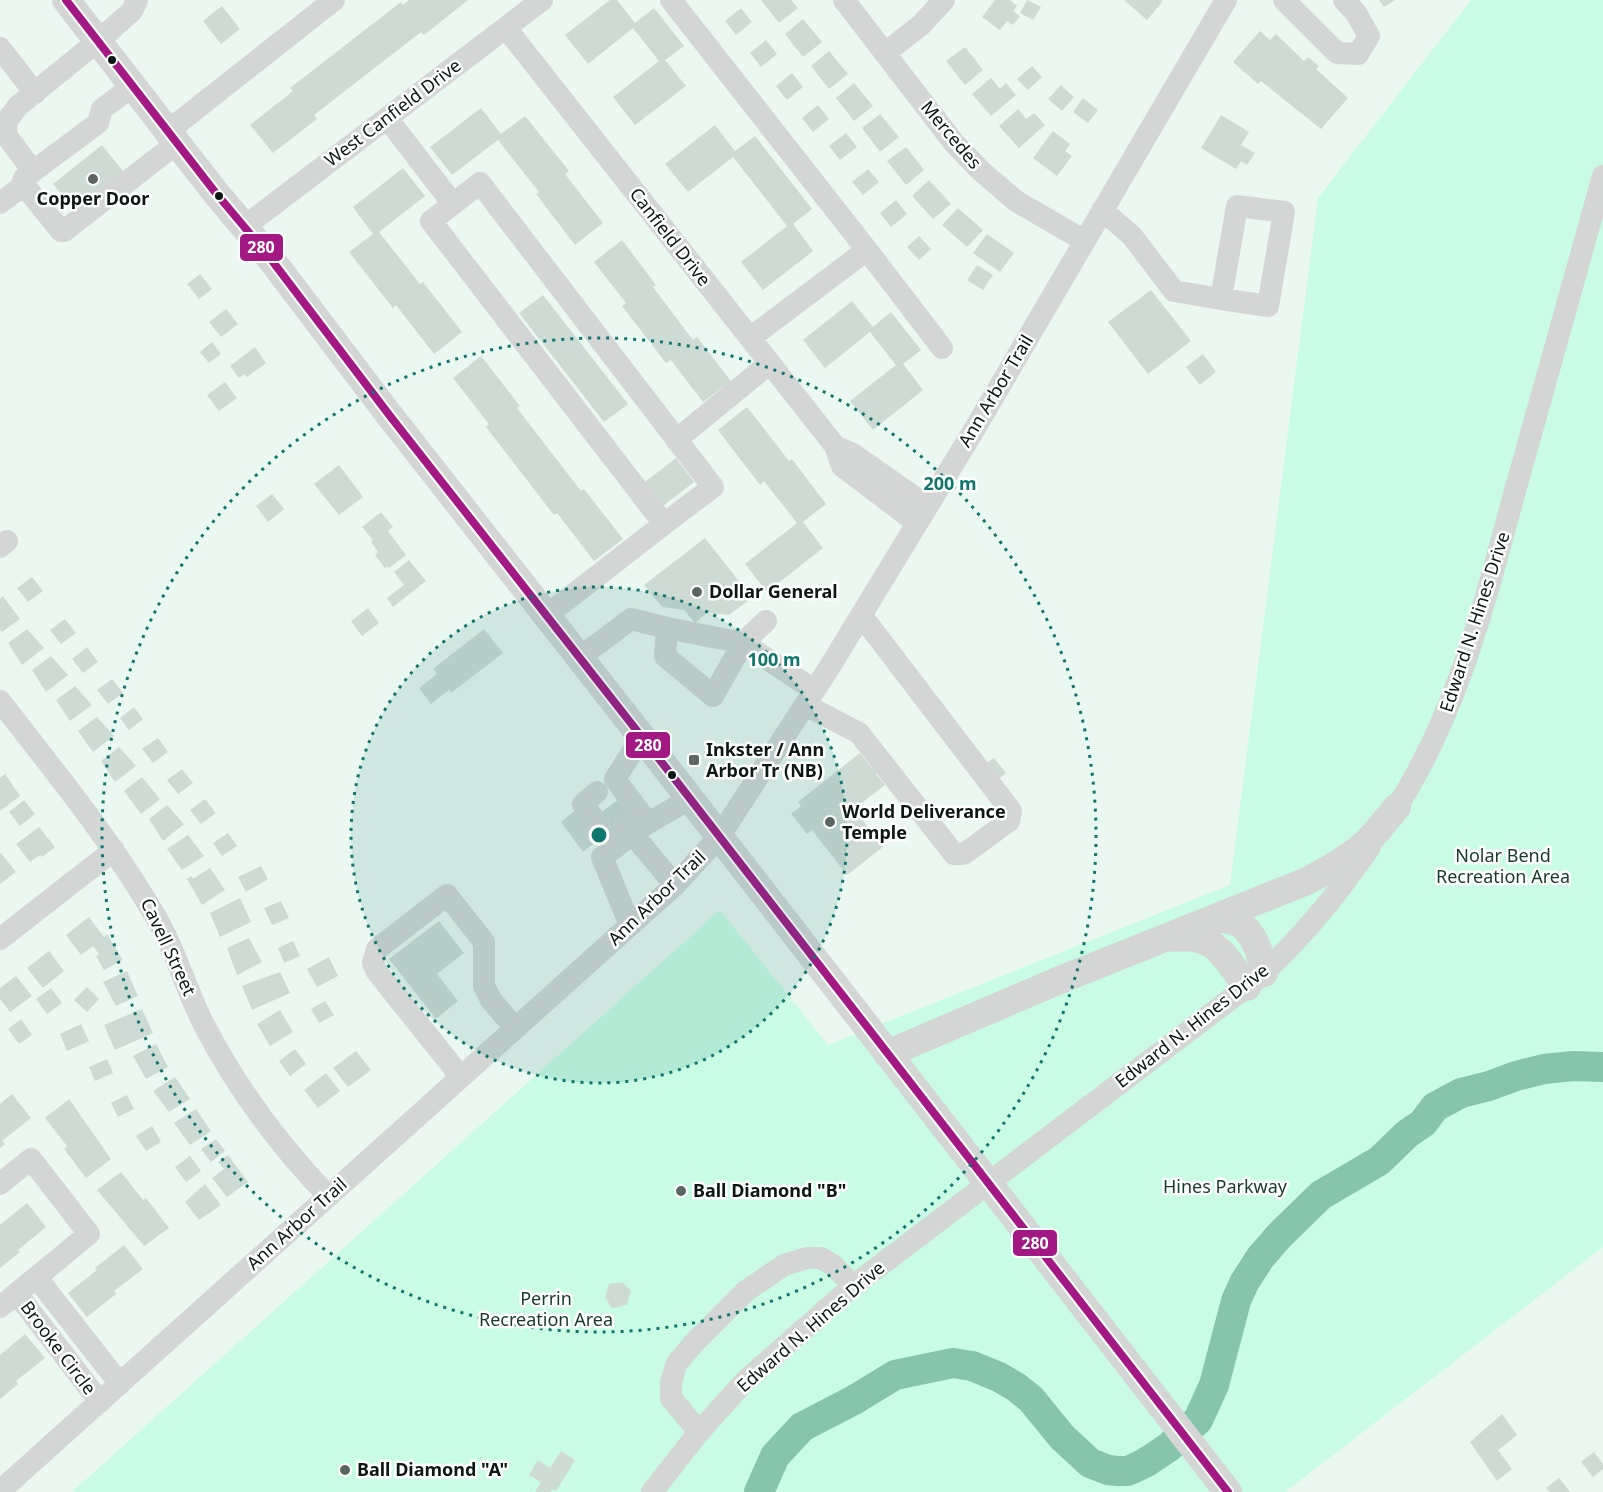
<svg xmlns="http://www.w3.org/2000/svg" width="1603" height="1492" font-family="'Noto Sans',sans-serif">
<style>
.green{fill:#c9fbe5}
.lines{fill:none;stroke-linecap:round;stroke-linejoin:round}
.river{stroke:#87c4ac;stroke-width:30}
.building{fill:#cedad4}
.minor-tunnel{stroke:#c9d6d0;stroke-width:22;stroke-dasharray:22 11;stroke-linecap:butt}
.minor{stroke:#d3d6d5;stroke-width:22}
.major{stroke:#d3d6d5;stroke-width:28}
.bus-1-casing{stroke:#fff;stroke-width:12}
.bus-1{stroke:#a31984;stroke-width:8}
.ring{fill:none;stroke:#0f766e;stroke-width:3;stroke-dasharray:3 6}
.bus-dot{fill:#0c1813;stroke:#fff;stroke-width:2}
.poi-dot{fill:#5a6661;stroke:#fff;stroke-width:2}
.labels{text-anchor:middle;stroke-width:5;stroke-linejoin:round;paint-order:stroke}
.street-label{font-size:18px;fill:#0c1813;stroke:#fff}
.poi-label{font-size:18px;font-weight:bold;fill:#0c1813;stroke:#fff;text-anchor:start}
.park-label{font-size:18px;fill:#163b2d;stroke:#fff}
.centre{fill:#0f766e;stroke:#fff;stroke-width:3}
.ring-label{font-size:18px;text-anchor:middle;font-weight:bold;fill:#0f766e;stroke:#fff;stroke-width:5;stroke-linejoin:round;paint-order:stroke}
.line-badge{stroke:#fff;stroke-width:2}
.badge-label{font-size:16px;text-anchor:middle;font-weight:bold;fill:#fff}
</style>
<rect width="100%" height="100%" fill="#eaf8f1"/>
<path class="green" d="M1471,0H1603V1247L1285,1492H72L720,910L828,1045L1230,885L1318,198Z"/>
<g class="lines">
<path class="river" d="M759,1492L775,1456L802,1427L854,1400L895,1375L953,1363L972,1366L999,1377L1016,1387L1031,1399L1062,1437L1090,1463L1108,1470L1118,1471H1128L1145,1463L1169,1447L1198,1420L1214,1385L1236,1301L1244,1283L1260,1258L1279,1236L1321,1195L1379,1161L1407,1134L1423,1123L1435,1107L1461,1093L1489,1086L1516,1076L1544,1069L1573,1066L1603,1067"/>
</g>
<path class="building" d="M409,0H468L424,35L421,32L314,115L317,119L273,153L250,125L293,91L290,88L401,2L403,5Z
M610,0H617L635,23L654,8L684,46L665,60L686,86L635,125L613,97L659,61L633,28L588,64L565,35Z
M761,0H791L798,8L779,23Z
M995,0H1010L1017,6L1013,11L1020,16L1013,25L1007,21L1000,30L982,17Z
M1027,0L1041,7L1033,20L1020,13Z
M1124,0H1161L1163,1L1147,20Z
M1379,0H1395L1384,7Z
M222,6L240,29L221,44L203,21Z
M741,8L752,22L736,35L725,21Z
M803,19L822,42L803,57L785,34Z
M1260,31L1270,40L1276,34L1304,61L1308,57L1319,66L1316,69L1348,98L1321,129L1261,81L1258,84L1233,62Z
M766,40L777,54L761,67L750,53Z
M965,47L983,70L965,85L946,61Z
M829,51L848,74L829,89L811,66Z
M1032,66L1042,77L1028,90L1017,79Z
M792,73L803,87L787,100L776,86Z
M991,78L1000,89L1006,83L1016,95L991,116L972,94Z
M854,83L873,106L854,121L836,98Z
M1061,85L1074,97L1062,111L1048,99Z
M1083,98L1098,110L1088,123L1073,112Z
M818,105L829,119L813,132L802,118Z
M481,108L501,134L525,116L569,171L565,174L603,223L575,245L536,194L539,192L498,140L452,175L430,147Z
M1018,109L1026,119L1034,113L1045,125L1019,148L999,126Z
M880,114L899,137L880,152L862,128Z
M1221,115L1249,132L1241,145L1255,153L1247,165L1241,161L1236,169L1201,148Z
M715,125L735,151L755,136L812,209L793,224L813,251L763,290L741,262L787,226L733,157L688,192L665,164Z
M1053,131L1070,144L1065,151L1072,156L1057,176L1033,158Z
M846,133L857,147L840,160L829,146Z
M102,145L126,175L78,214L53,184Z
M906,147L924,170L906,185L887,161Z
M403,168L425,196L379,232L420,284L423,282L462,332L434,354L396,305L393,308L349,252L373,234L353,207Z
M868,169L879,182L863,195L852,182Z
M929,180L951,204L933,219L912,196Z
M896,200L907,214L891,227L880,213Z
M958,208L983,230L967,247L942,225Z
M987,234L1014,253L1000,272L973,253Z
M919,236L931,249L919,260L907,247Z
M622,240L656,285L653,287L693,340L697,337L731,381L703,402L671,360L666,363L622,306L626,303L594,262Z
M977,265L993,275L983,290L967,280Z
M200,274L212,289L199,299L187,284Z
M1151,290L1191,341L1148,374L1108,322Z
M543,295L628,404L604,422L519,313Z
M852,301L873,327L891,312L921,350L903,364L923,390L873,430L850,401L896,365L870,332L825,368L803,340Z
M226,309L238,324L221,337L209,322Z
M212,342L221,354L209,363L200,352Z
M255,347L266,363L247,377L244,374L239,378L230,366Z
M1203,354L1216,372L1200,385L1186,367Z
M481,356L520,406L517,408L581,491L584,489L623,539L594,561L557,513L554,515L486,427L489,424L453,378Z
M225,382L237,398L219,411L207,395Z
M747,407L789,461L792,459L826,504L803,522L823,548L767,592L745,564L797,523L764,481L760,485L718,430Z
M676,458L694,482L663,506L645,482Z
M339,465L363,497L339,515L314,484Z
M272,494L284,509L268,522L256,506Z
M381,512L393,527L388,531L406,555L389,568L388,566L385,568L375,555L378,552L371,542L373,540L362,527Z
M705,538L752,598L729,615L707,613L695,623L684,610L662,607L644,585Z
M409,560L426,581L393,607L387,598L404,585L394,572Z
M32,577L43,591L28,602L17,588Z
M3,596L20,619L2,632L0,630V598Z
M368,608L379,623L362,636L351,621Z
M65,619L76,633L61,644L50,630Z
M27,629L44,648L22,665L8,643Z
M484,629L503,653L451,693L449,690L431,704L419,688L437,674L433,669Z
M87,647L98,662L83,673L72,659Z
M51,656L68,675L46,692L32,670Z
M112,679L123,693L108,704L97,690Z
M75,686L92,705L70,721L56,700Z
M134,707L143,719L129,730L120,718Z
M97,717L114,736L93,752L78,731Z
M158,738L168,752L153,763L142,749Z
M119,747L136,766L115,782L101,761Z
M860,753L872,768L876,765L880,771L876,774L885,785L854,809L883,847L847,875L812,830L807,834L791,814L801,806L798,802Z
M994,758L1006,773L991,785L979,769Z
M182,769L193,783L178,794L167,780Z
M5,774L20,796L0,811V778Z
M142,777L160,799L141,814L124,791Z
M625,795L639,814L610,836L595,817Z
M205,799L216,813L201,824L190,810Z
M24,800L35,814L20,826L9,812Z
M167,805L184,824L163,841L149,819Z
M579,807L602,837L583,852L561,822Z
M39,827L55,847L42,857L40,855L30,862L16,844Z
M228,833L237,846L222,856L213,843Z
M188,835L204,856L182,870L167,849Z
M1,853L16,872L0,884V854Z
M261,866L268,879L246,892L238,877Z
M210,868L225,890L202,905L187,879L191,876L193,879Z
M240,898L251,922L220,937L210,913Z
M281,901L289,918L272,925L264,908Z
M89,917L104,937L107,934L123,960L104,970L96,956L99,954L93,946L81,955L66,935Z
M439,921L464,953L437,974L458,1001L436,1019L389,959Z
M249,938L262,962L237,975L227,948Z
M293,941L300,956L284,963L278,948Z
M49,951L64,971L43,988L27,968Z
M329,957L338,976L317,987L307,969Z
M127,971L138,996L116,1006L103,982Z
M280,972L290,993L252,1010L242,986Z
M16,976L32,996L10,1012L0,999V988Z
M87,987L99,999L87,1012L74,1000Z
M51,988L62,1003L47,1014L36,999Z
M325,1001L334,1015L319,1023L311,1009Z
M142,1009L153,1033L115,1050L104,1025Z
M280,1010L293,1032L270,1046L257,1024Z
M21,1019L32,1035L19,1044L8,1029Z
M81,1024L89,1041L67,1051L60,1034Z
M156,1044L168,1067L146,1079L133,1056Z
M295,1049L306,1064L290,1076L279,1061Z
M356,1051L371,1070L348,1087L333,1068Z
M107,1059L113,1073L95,1081L89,1067Z
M326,1073L340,1091L318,1108L304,1090Z
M175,1077L190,1099L169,1112L153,1091Z
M12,1094L31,1118L2,1141L5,1144L0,1148V1104Z
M127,1095L134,1109L118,1117L111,1103Z
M69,1099L111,1159L86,1178L64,1149L67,1146L45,1118Z
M196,1109L211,1131L190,1145L174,1123Z
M152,1126L161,1142L146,1151L136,1136Z
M216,1139L225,1151L211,1162L201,1149Z
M228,1155L248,1182L227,1197L212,1178L224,1169L218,1162Z
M190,1156L201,1171L186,1182L175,1167Z
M121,1172L143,1200L146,1198L169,1228L144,1246L97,1190Z
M205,1184L221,1205L199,1220L185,1202Z
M27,1203L46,1227L18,1250L20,1252L0,1268V1225Z
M124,1245L143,1269L114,1291L116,1294L87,1317L68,1293L97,1270L95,1268Z
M623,1282L631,1291L627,1305L612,1308L605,1297L609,1284Z
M25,1334L45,1358L16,1381L18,1384L0,1399V1355Z
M1502,1414L1517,1435L1498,1450L1512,1469L1497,1481L1470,1442Z
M561,1451L575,1460L556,1491L553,1489L550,1492H535L541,1482L529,1475L538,1460L550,1468Z
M1594,1452L1603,1464V1469L1593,1477L1581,1462Z
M1559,1478L1570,1492H1550L1546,1488Z"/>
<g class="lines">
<path class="minor-tunnel" d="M610,806L625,825"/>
<path class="minor" d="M671,0L867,250L750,338
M844,0L954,143L981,171L1016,201L1085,241
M1284,0L1337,53L1358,54L1369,36L1356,13L1344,0
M506,28L835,446L842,466L917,523
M0,48L35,93
M885,53L921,25L944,0
M133,86L102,109L98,123L24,178L23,182L24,185L61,231H64L177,143
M387,118L453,204L480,183L713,487L664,524L431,221L453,204
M168,131L334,0
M33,171L6,135V122L18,106L98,41L132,11L137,0
M0,203L24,185
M1102,210L1132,236L1174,291L1221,299L1237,206L1284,212L1268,306L1221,299
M244,227L542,0
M867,250L942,348
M676,440L770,363
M835,446L853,454L927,506
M0,547L7,541
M547,615L664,524
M766,621L743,643L814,690
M579,658L631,619L667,628L665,656L713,696L743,643L667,628
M0,701C55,772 112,841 157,919C176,952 186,989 203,1023C236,1087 278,1144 328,1196
M805,705L859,733L954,854H964L1009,821L1011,811L861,615
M642,737L615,779L648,823L690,799
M597,792L583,804L615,848
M1389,819C1456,720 1484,605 1515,491C1545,386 1574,281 1603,176
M625,825L675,885
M630,925L602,857L648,823
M0,939L114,850
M461,1077L377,972L373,963L377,949L447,895L484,942V986L491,1000L515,1028
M0,1184L31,1159L89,1234L0,1307
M37,1278L120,1384
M17,1294L100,1402
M699,1432L671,1398V1382L677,1363L693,1344L746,1291L784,1265L807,1258H821L833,1265L853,1286
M0,1491L675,885L719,837L829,668L974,430L1226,0
M652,1492L699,1432L745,1381L853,1286L1257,979C1300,940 1337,895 1370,847"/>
<path class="major" d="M66,0L215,192L267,254L390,416L674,778L1228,1492
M1214,919C1221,919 1231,919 1238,923C1255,933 1261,954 1264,973
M1173,938C1215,932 1225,957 1247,987
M887,1054L1055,982L1307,881C1328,870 1348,859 1366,843C1377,832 1387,819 1397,807"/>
<defs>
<path id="bus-1" d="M66,0L215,192L267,254L390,416L674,778L1228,1492"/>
</defs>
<use href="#bus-1" class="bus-1-casing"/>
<use href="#bus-1" class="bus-1"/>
</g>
<circle cx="599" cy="835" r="248" fill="#0f766e" fill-opacity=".12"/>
<g class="ring">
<circle cx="599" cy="835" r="248"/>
<circle cx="599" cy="835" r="497"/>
</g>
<g class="bus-dot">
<circle cx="112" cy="60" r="5"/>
<circle cx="219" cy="196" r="5"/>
<circle cx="672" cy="775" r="5"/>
</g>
<g class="poi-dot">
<circle cx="93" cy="179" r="6"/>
<circle cx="697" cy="592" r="6"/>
<rect x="688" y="754" width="12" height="12" rx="3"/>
<circle cx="830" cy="822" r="6"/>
<circle cx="681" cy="1191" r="6"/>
<circle cx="345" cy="1470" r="6"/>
</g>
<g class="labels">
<g class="street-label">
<text transform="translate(393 113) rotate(-37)" y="6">West Canfield Drive</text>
<text transform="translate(951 135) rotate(50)" y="6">Mercedes</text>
<text transform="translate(670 237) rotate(52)" y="6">Canfield Drive</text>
<text transform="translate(996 391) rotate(-59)" y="6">Ann Arbor Trail</text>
<text transform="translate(1475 622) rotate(-72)" y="6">Edward N. Hines Drive</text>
<text transform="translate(657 898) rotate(-44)" y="6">Ann Arbor Trail</text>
<text transform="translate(168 947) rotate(65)" y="6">Cavell Street</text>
<text transform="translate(1192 1026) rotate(-38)" y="6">Edward N. Hines Drive</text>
<text transform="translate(297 1224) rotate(-42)" y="6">Ann Arbor Trail</text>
<text transform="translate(811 1327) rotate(-41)" y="6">Edward N. Hines Drive</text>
<text transform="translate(58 1348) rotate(53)" y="6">Brooke Circle</text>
</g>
<g class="poi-label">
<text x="93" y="205" text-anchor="middle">Copper Door</text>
<text x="709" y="598">Dollar General</text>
<text x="706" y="756">Inkster / Ann<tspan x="706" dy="21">Arbor Tr (NB)</tspan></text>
<text x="842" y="818">World Deliverance<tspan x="842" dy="21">Temple</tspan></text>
<text x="693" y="1197">Ball Diamond "B"</text>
<text x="357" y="1476">Ball Diamond "A"</text>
</g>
<g class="park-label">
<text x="1503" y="862">Nolar Bend<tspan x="1503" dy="21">Recreation Area</tspan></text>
<text x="1225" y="1193">Hines Parkway</text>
<text x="546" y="1305">Perrin<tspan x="546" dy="21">Recreation Area</tspan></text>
</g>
</g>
<circle cx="599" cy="835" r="9" class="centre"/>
<g class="ring-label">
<text x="950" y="490">200 m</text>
<text x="774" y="666">100 m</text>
</g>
<g class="line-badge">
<rect x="239" y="233" width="45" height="29" rx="6" fill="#a31984"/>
<rect x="625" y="731" width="46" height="28" rx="6" fill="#a31984"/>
<rect x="1012" y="1229" width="46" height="28" rx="6" fill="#a31984"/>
</g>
<g class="badge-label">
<text x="261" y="253">280</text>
<text x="648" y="751">280</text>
<text x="1035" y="1249">280</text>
</g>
</svg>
